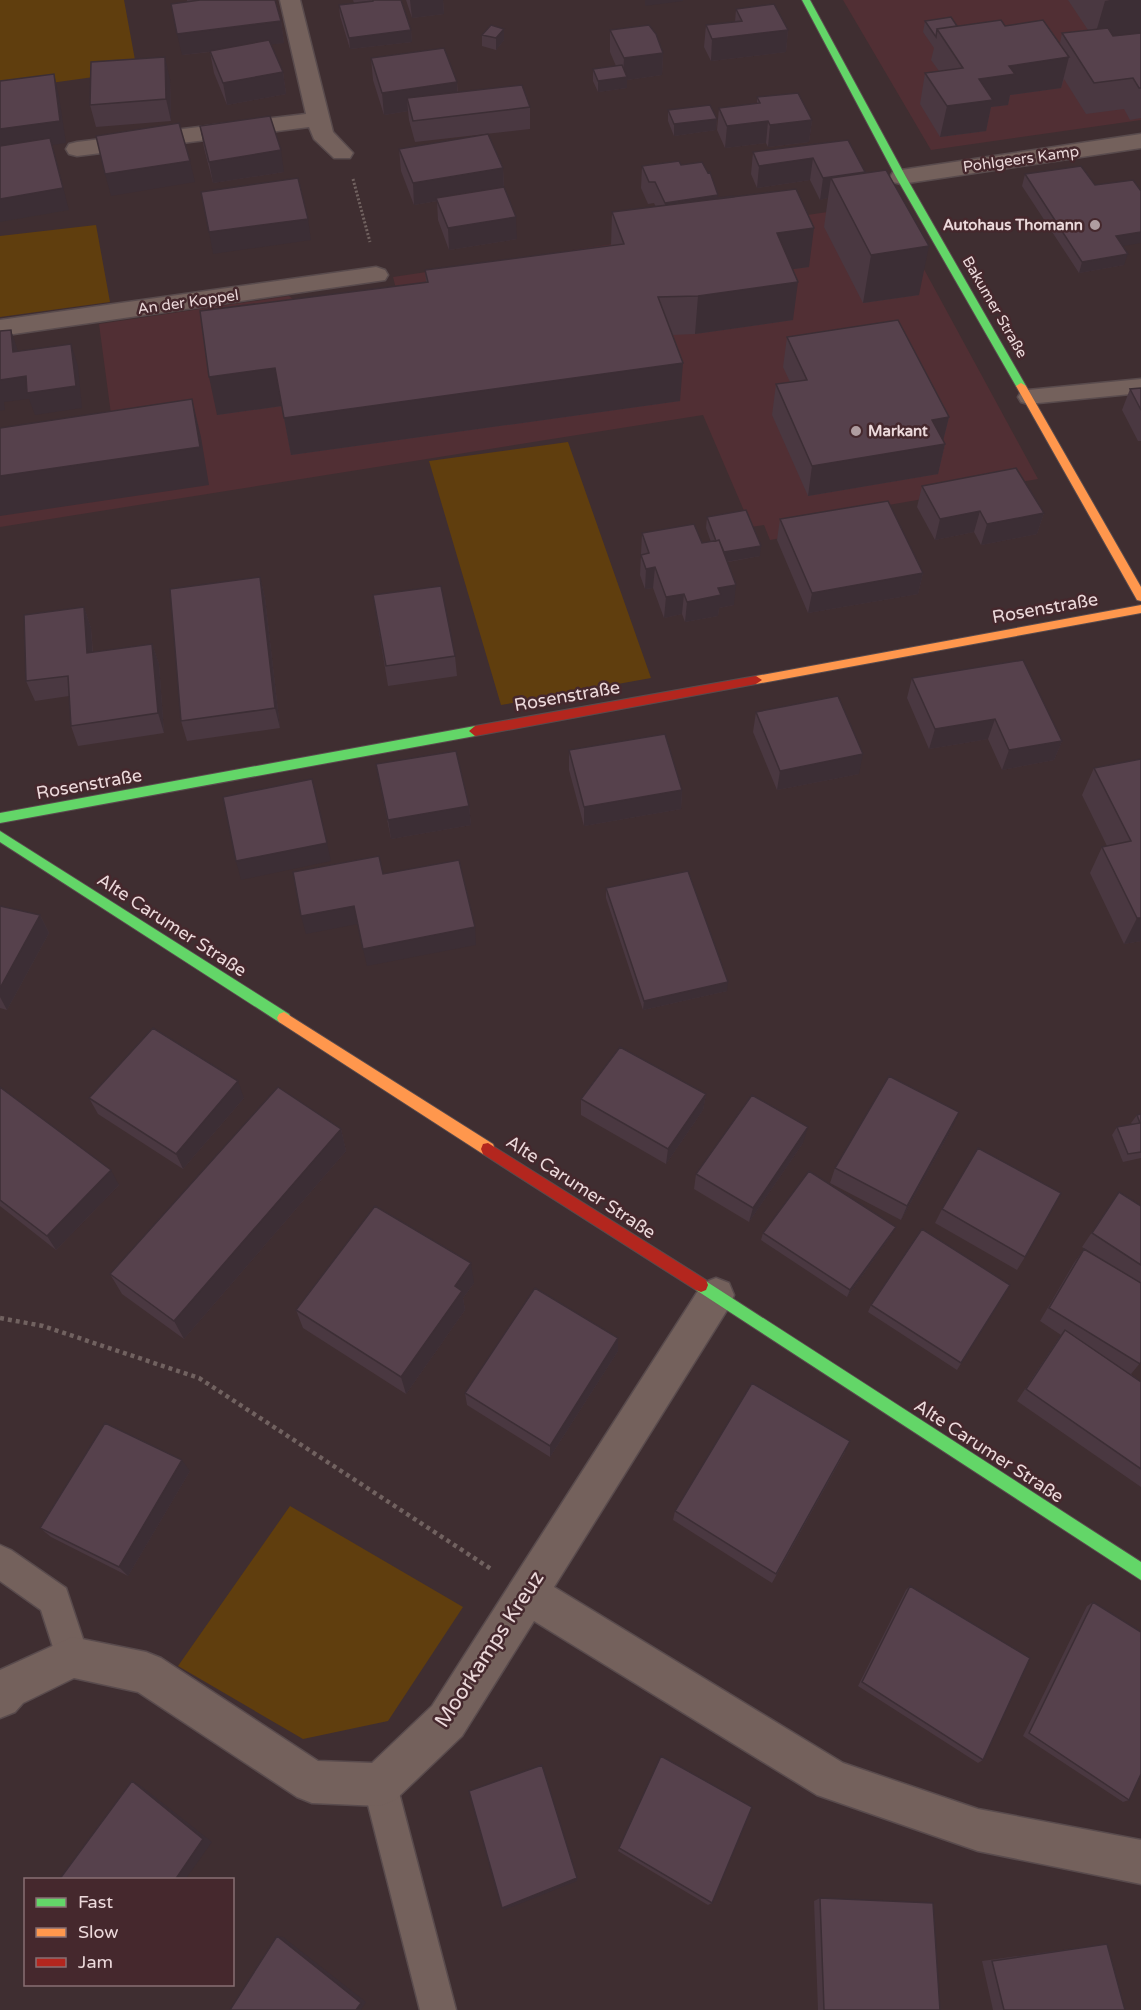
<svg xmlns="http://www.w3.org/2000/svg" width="1141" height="2010" font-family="'Varela Round',sans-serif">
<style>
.built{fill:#512f34}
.green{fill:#603e0e}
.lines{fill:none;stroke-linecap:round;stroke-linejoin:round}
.lane-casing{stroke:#594b4d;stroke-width:3}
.street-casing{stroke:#594b4d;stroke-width:3}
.fast-casing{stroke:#594b4d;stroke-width:2}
.slow-casing{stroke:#594b4d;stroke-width:2}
.jam-casing{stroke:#594b4d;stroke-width:2}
.path-far1{stroke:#716260;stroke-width:3;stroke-dasharray:2 2;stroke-linecap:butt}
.path{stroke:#716260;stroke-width:4.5;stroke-dasharray:4 4;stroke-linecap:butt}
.lane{fill:#74615c;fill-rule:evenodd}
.street{fill:#74615c;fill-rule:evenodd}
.fast{fill:#63d668;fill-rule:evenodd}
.slow{fill:#ff974d;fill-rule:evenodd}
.jam{fill:#b3261e;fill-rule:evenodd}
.wall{fill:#4a3841}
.shaded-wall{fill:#3c2e35}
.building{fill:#56414c;stroke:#3c2e35;stroke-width:1.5}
.poi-dot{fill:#af9da0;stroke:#45282d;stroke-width:2}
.labels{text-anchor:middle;stroke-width:5;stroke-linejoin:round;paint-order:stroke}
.far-street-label{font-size:15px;fill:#ecd9db;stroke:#45282d}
.far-poi-label{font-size:15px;font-weight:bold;fill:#ecd9db;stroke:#45282d;text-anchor:end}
.street-label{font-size:18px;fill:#ecd9db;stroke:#45282d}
.near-street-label{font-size:21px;fill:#ecd9db;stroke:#45282d}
</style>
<rect width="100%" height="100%" fill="#3f2e31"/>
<path class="built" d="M843,0H1141V120L931,150Z
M888,203L1038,479L877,507L882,520L770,540L764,525L751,527L703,415L0,527V447L113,429L99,324L289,296L330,327L403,316L393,277Z"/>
<path class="green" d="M0,0H124L137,71L0,90Z
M96,225L110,302L0,317V236Z
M568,442L651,678L501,705L429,461Z
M290,1506L463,1607L388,1721L303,1739L178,1666Z"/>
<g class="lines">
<defs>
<path id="lane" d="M1141,379V393L1028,404L1021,402L1018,397L1021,392L1028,390Z
M0,1545L11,1550L66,1588L89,1657L84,1669L72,1674L60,1669L41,1610L0,1581Z
M380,1768L392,1773L397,1785L456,2010H420L363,1785L368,1773Z"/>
<path id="street" d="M280,0H300L333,132L353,153L350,158H334L314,139L309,127L77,156L69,154L66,149L69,144L77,142L306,114Z
M1141,134V148L901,184L893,182L890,177L893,172L901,170Z
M376,267L385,270L388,275L385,280L0,336V320Z
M716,1278L729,1283L734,1295L729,1307L554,1587L843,1763L978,1809L1141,1840V1884L978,1851L817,1795L534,1621L462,1736L395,1800L380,1806L312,1803L297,1797L138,1692L74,1678L23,1703L15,1712L0,1718V1670L72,1637L146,1652L161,1658L318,1761L372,1763L432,1706L703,1283Z"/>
<path id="fast" d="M802,0H810L906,177L1026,386L1025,388L1021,389L1016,386L896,177Z
M475,726L481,731L475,736L0,823V813Z
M0,831L289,1014L291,1018L289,1022L284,1024L279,1022L0,842Z
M701,1278L1141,1562V1580L696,1290L694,1285L696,1280Z"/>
<path id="slow" d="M1021,383L1026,386L1141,587V601L1137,600L1016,386Z
M1141,605V613L756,684L750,680L756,676Z
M284,1012L493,1144L495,1149L493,1154L488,1155L483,1154L279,1022L277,1018L279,1014Z"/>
<path id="jam" d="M756,676L762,680L756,684L475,736L469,731L475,726Z
M488,1143L706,1280L708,1285L706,1290L701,1292L696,1290L483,1154L481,1149L483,1144Z"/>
</defs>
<use href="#lane" class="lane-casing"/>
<use href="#street" class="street-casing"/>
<use href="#fast" class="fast-casing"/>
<use href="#slow" class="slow-casing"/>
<use href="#jam" class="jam-casing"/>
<path class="path-far1" d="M353,179L370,242"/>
<path class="path" d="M0,1318L43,1326L199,1378L491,1569"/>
<use href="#lane" class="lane"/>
<use href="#street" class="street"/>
<use href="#fast" class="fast"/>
<use href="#slow" class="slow"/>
<use href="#jam" class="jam"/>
</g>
<path class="wall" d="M187,0H275L281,21L284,43L271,44L283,72L286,94L227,105L214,73L210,52L182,55Z
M353,0H401L411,30L412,42L350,49L340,16L339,5L354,3Z
M406,0H443L444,14L412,18Z
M1068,0H1141V118L1130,120L1124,109L1086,114L1064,79L1061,88L1010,95L1008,105L991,107L986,131L940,137L920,104L925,73L939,71L931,60L934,48L923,32L925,21L957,26H1005L1060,43L1062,33L1088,30Z
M736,9L788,30L786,52L711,61L704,47L706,25L735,22Z
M610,30L663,53L662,75L627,80V88L598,92L593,81V69L616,66L610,52Z
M482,35L504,40L496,50L482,46Z
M371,58L457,82L458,92L530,107V129L415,142L409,120L408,111L384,115L373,80Z
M170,79L171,121L96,127L90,105Z
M757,97L812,120L809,142L768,147L766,143L725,148L717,130L719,108L757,103Z
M668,110L717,119L716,130L674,136L668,121Z
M200,126L284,172L213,183L204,148Z
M848,140L865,172L919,295L863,303L824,227L828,198L820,200L810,180L757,188L751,174L753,152Z
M399,149L503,168L504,187L517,239L449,250L438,220L437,201L414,205L401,171Z
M681,165L718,198L809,267L793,269V320L695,334L672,335L680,401L291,455L282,406L217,415L426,282L425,270L611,246L612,212L656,207L654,203L648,204L641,188L642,166Z
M1025,174L1122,246L1124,265L1079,273L1022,186Z
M787,337L949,417L943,441L945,444L938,474L808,496L772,415L776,384L790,382L783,367Z
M1141,388V441H1138L1122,410L1130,389Z
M922,486L1044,513L1037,534L981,545L974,532L935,540L917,507Z
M707,517L760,556L728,562L734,605L719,608L718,616L685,622L682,614L664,618L653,588L645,589L640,575L642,533L702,543L711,542L706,528Z
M780,519L923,573L918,594L808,613L777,540Z
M260,577L265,598L280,728L187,741L181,721Z
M373,595L455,656L457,676L388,686Z
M84,607L91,628L93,652L152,644L159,664L164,733L78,746L71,726L69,696L35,701L26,681Z
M912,678L1062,741L1054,760L1002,770L988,739L929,749L907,698Z
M756,712L859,774L777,790L753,732Z
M569,750L682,790L681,809L584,826L569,770Z
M1141,759V941L1124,944L1090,873L1102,847L1107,846L1082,795L1094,768Z
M376,764L469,806L471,825L391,839Z
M606,888L727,991L643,1010L606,898Z
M0,906L40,915L49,933L7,1010L0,1008Z
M0,1087L119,1185L56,1250L0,1206Z
M706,1094L703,1110L666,1164L581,1115V1099Z
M89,1098H244L183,1169L98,1114Z
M1141,1114V1158L1123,1162L1112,1135L1117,1127L1132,1124L1131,1123L1137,1115Z
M952,1128L901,1220L830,1183L835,1168Z
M341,1129L346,1151L184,1339L122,1294L110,1274Z
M803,1143L749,1222L694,1189L696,1174Z
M1119,1192L1141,1206V1362L1131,1374L1141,1382V1487L1017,1401L1061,1335L1040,1321L1074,1263L1084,1249L1091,1253L1082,1247Z
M942,1209L1025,1257L1017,1270L935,1223Z
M763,1233L892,1234L847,1297L761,1240Z
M474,1283L463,1298L465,1310L406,1394L303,1328L296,1310Z
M1010,1285L957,1370L868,1312L871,1305Z
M618,1338V1351L550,1457L467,1405L465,1393Z
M845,1452L772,1583L673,1520L675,1511Z
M190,1471L128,1576L51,1537L40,1528Z
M910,1586L983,1760L978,1763L858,1686L906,1590Z
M1093,1602L1129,1800L1123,1802L1023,1736L1087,1606Z
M619,1848L712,1903L708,1905L618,1851Z
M820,1898L940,2010H818L814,1901Z
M1107,1944L1125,2010H993L982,1961Z"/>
<path class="shaded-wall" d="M410,0H443L444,14L412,18Z
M645,0H683V1L645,6Z
M1110,0H1141V33L1094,39L1105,1Z
M281,21L284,43L182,55L177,34Z
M504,29V40L496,50V38Z
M411,30L412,42L350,49L349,38Z
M788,30L786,52L711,61L712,39Z
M663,53L662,75L627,80V88L598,92V81L623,77L624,58Z
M165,57L170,79L171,121L166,99Z
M1069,57L1061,88L1010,95L1008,105L991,107L986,131L940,137L947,106L979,79L1009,66Z
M283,72L286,94L227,105L223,83Z
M54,74L59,96L66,143L52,145L69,210L0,222V129Z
M457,82L458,104L407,98L408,111L384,115L382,93Z
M717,119L716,130L674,136V124Z
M812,120L809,142L768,147L770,125Z
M768,121L766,143L725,148L727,126Z
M281,150L284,172L213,183L209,162Z
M813,158L810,180L757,188L759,166Z
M190,161L195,182L111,196L105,174Z
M503,168L504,190L436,198L437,201L414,205L413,183Z
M865,172L861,194L831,178L828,198L820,200L823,178Z
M718,195L716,217L664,225L665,203Z
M516,217L517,239L449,250L448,228Z
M308,219L311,240L213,254L209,232Z
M814,228L809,267L772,272L777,233Z
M1141,232V243L1112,248L1116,236Z
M929,246L919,295L863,303L871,255Z
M1128,254L1124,265L1079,273L1082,262Z
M798,282L793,320L695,334L698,296Z
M11,330L18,351L13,352Z
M71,344L78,366L82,408L35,415L29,399L4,402L5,410L0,411V380Z
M683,363L680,401L291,455L284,418Z
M275,368L282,406L217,415L209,377Z
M192,399L201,437L209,485L0,516V476Z
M949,417L942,445L945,444L938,474L808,496L812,466L932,420Z
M980,511L974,532L935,540L940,519Z
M1044,513L1037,534L981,545L987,524Z
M761,546L760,556L720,563L721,553Z
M655,567L653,588L645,589L646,569Z
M923,573L918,594L808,613L812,593Z
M260,577L265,598L280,728L275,708Z
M736,585L734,605L719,608L718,616L685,622L687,602L718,588Z
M684,594L682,614L664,618L666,597Z
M84,607L91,628L94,673L87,653Z
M152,644L159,664L164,733L158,713Z
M995,719L988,739L929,749L935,729Z
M1062,741L1054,760L1002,770L1009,750Z
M863,754L859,774L777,790L780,771Z
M682,790L681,809L584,826V807Z
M469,806L471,825L391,839L388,820Z
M327,843L331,861L241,880L236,861Z
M354,906L358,924L306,934L301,916Z
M40,915L49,933L7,1010L0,997V988Z
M1137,918H1141V941L1124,944Z
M475,927L476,945L367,966L363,949Z
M728,982L727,991L643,1010L644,1001Z
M238,1081L244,1098L183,1169L176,1154Z
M706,1094L703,1110L666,1164L668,1149Z
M959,1112L952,1128L901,1220L907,1206Z
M808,1127L803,1143L749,1222L753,1208Z
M341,1129L346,1151L184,1339L174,1321Z
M111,1170L119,1185L56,1250L47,1236Z
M896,1227L892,1234L847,1297L850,1290Z
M471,1263L474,1283L463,1298L465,1310L406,1394L401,1377L455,1286Z
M618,1338V1351L550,1457V1446Z
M182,1460L190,1471L128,1576L119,1567Z
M132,1781L141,1786L212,1842L185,1880H175Z
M577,1878V1881L504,1910L502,1908Z
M277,1936L283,1937L366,2002L361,2010H356Z"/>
<path class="building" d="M200,0H275L281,21L177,34L171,4Z
M373,0H401L411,30L349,38L339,5L373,1Z
M774,4L788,30L712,39L706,25L742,21L736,9Z
M951,17L957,26L937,29L936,37L925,21Z
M1001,20L1005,26L1043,20L1069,57L1009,66L1015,74L979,79L993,100L947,106L925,73L963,68L937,29Z
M491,25L504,29L496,38L482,35Z
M649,25L656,34L663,53L624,58L610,30Z
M1108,28L1113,36L1141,33V88H1139L1133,78L1094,83L1062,33Z
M269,40L283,72L223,83L210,51Z
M444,48L457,82L382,93L371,58Z
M165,57L166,99L90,105L91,62Z
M622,65L627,77L598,81L593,69Z
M54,74L60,121L0,129V81Z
M522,85L530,107L413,121L407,98Z
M798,93L812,120L770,125L768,121L727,126L719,108L760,103L757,97Z
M710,105L717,119L674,124L668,110Z
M270,116L281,150L209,162L200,126Z
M179,123L190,161L105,174L96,136Z
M488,134L503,168L413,183L399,149Z
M50,138L63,188L0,199V146Z
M848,140L865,172L823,178L813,158L759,166L753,152Z
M679,161L681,165L702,162L708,173L710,172L718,195L665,203L655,182H649L642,166Z
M1081,166L1095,185L1133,180L1141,191V232L1116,236L1128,254L1082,262L1025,174Z
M886,170L929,246L871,255L831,178Z
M298,178L308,219L209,232L201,192Z
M504,187L516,217L448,228L436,198Z
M796,189L814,228L777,233L798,282L698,296L658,297L683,363L284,418L275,368L209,377L200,311L428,282L425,270L624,244L612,212Z
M733,196L734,197L718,199V198Z
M898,320L949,417L932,420L945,444L812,466L776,384L807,380L787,337Z
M11,330L13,352L71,344L76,386L27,393L26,376L0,380V331Z
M1141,388V410L1130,389Z
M192,399L200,447L0,476V428Z
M1016,468L1044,513L987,524L980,511L940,519L922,486Z
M888,501L923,573L812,593L780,519Z
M746,510L761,546L724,552L719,540L716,541L707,517Z
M694,524L702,543L719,540L736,585L718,588L721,595L687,602L684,594L666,597L655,567L646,569L641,555L649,553L642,533Z
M260,577L275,708L181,721L170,589Z
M441,586L455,656L386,666L373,595Z
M84,607L87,653L152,644L158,713L71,726L68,676L26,681L24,615Z
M1023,660L1062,741L1009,750L995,719L935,729L912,678Z
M838,696L863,754L780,771L756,712Z
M665,734L682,790L584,807L569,750Z
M456,751L469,806L388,820L376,764Z
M1141,759V918H1137L1102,847L1131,841L1094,768Z
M312,779L327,843L236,861L223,797Z
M379,856L383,874L459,860L475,927L363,949L354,906L301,916L293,872Z
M688,871L728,982L644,1001L606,888Z
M0,906L40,915L0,988Z
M153,1028L238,1081L176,1154L89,1098Z
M620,1047L706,1094L668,1149L581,1099Z
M889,1076L959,1112L907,1206L835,1168Z
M0,1087L111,1170L47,1236L0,1200Z
M278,1087L341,1129L174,1321L110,1274Z
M752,1095L808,1127L753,1208L696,1174Z
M1141,1114V1152L1128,1154L1117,1127L1140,1123L1137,1115Z
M978,1148L1061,1193L1025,1257L942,1209Z
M809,1171L896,1227L850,1290L763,1233Z
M1119,1192L1141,1206V1265L1092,1233Z
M375,1206L471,1263L455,1286L462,1291L401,1377L296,1310Z
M922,1229L1010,1285L961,1363L871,1305Z
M1084,1249L1141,1283V1362L1140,1364L1049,1308Z
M535,1288L618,1338L550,1446L465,1393Z
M1065,1330L1141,1382V1469L1026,1389Z
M752,1383L850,1441L776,1574L675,1511Z
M105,1423L182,1460L119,1567L40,1528Z
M910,1586L1030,1658L983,1760L862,1682Z
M1093,1602L1141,1632V1774L1129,1800L1029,1733Z
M661,1756L752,1807L712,1903L619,1848Z
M542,1765L577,1878L502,1908L469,1791Z
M132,1781L203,1839L175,1880H59Z
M820,1898L933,1903L940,2010H824Z
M277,1936L361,2003L356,2010H230Z
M1107,1944L1125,2010H1004L992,1961Z"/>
<g class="poi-dot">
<circle cx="1095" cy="225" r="6"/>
<circle cx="856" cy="431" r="6"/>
</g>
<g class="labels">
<g class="far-street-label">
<text transform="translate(1021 159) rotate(-8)" y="5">Pohlgeers Kamp</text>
<text transform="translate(188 302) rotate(-8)" y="5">An der Koppel</text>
<text transform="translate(995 307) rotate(60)" y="5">Bakumer Straße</text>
</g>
<g class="far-poi-label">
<text x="1083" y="230">Autohaus Thomann</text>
<text x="868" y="436" text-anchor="start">Markant</text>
</g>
<g class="street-label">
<text transform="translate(1045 608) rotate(-10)" y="6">Rosenstraße</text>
<text transform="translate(567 696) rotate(-10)" y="6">Rosenstraße</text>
<text transform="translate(89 784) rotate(-10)" y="6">Rosenstraße</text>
<text transform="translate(172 925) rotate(33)" y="6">Alte Carumer Straße</text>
<text transform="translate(581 1187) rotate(33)" y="6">Alte Carumer Straße</text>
<text transform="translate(989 1451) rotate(33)" y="6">Alte Carumer Straße</text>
</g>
<g class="near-street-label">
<text transform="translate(489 1649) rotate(-57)" y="7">Moorkamps Kreuz</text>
</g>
</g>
<rect x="24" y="1878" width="210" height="108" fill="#45282d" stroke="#886f73" stroke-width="1.5"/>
<rect x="36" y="1898" width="30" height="9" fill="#63d668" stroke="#886f73" stroke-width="1.5"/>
<text x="78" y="1908" font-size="18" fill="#ecd9db">Fast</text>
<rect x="36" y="1928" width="30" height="9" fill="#ff974d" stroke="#886f73" stroke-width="1.5"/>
<text x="78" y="1938" font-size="18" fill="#ecd9db">Slow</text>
<rect x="36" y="1958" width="30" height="9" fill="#b3261e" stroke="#886f73" stroke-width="1.5"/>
<text x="78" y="1968" font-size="18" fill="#ecd9db">Jam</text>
</svg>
